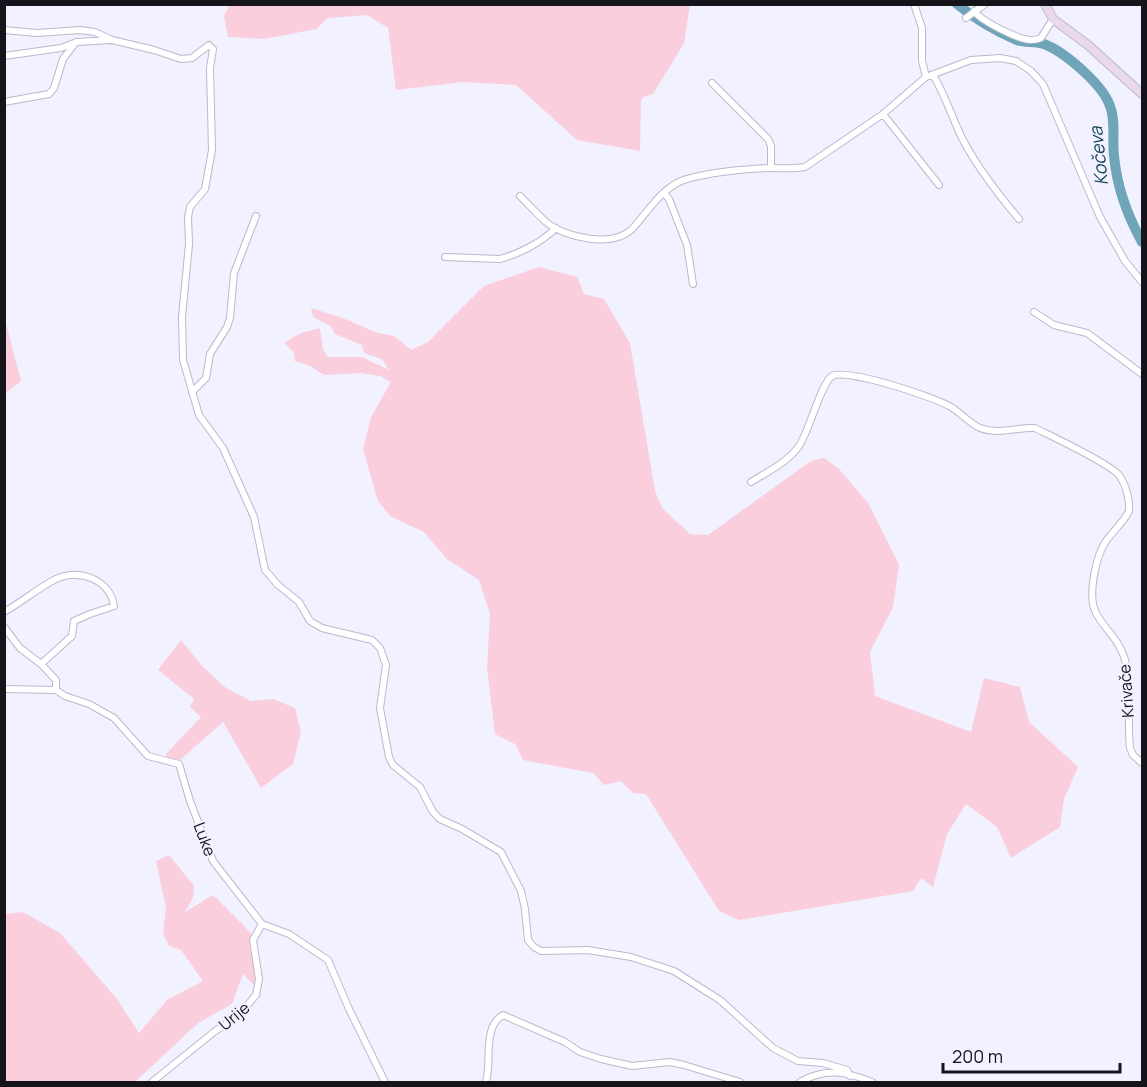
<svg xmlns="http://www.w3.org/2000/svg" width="1147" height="1087" font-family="Manrope,sans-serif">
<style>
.green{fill:#facedd}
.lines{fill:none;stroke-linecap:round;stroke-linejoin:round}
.river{stroke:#70a5b9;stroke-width:10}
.minor-casing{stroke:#bab8cd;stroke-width:8}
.secondary-casing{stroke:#bab8cd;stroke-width:10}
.minor{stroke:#fff;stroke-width:6}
.secondary{stroke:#e9d9eb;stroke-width:8}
.labels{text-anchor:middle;stroke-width:4.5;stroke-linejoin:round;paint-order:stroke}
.street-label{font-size:16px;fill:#15141b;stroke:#f2f1ff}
.water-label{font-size:18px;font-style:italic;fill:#154453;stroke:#f2f1ff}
</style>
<rect width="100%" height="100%" fill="#f2f1ff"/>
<path class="green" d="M230,4H690V5L684,43L653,94L643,97L641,101L640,151L577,140L516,85L463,82L396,90L388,28L367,15L328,18L316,29L264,39L228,37L224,16Z
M539,267L577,277L584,294L604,299L630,343L655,491L662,508L690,534L708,535L811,461L824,458L839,469L868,503L899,565L893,607L870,652L875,696L971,732L984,678L1020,687L1029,722L1078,767L1064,799L1060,827L1011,858L997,827L966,804L947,834L933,887L921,878L913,891L739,920L719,911L646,794L633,793L621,781L604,785L593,773L523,760L515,744L495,734L487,668L490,614L479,580L447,559L424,532L390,516L378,501L363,449L371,417L391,382L380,376L360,373L324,375L310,366L295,361L294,352L284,343L301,333L320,328L323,350L328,357H362L389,370L382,359L364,353L362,345L335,334L331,326L313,317L311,308L343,318L375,332L394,336L411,350L428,342L484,286Z
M4,316L21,381L5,394H4Z
M181,640L202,666L226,688L251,701L273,699L295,708L301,732L293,764L261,788L223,722L180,760L167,758L166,754L201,717L190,707L194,699L158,670Z
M169,855L194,886L193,898L185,912L213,895L253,935L258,989L243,974L232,1004L198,1023L135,1082H5L4,914L23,912L60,933L117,999L139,1033L167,1000L203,981L181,950L169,946L163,933L166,908L156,861Z"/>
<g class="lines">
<path class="river" d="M957,4C975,19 995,31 1017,40C1025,43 1035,41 1044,44C1065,52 1103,85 1110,106C1116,121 1112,140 1114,156C1117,188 1127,215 1142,242"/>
<defs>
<path id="minor" d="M914,4L922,28V61L926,77
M974,11C981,21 1019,40 1031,40C1036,40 1037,40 1041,38L1053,19
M966,18L985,4
M4,30L37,33L80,30L95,32L112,40L154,50L181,59L192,58L209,45L213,49L210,68L212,150L205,189L190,207L188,217L189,244L182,317L183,360L199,415L223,448L254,517L265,570L278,585L299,602L310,621L322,628L372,640L380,648L386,665L380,708L389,757L393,765L420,787L433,812L440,819L462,829L501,852L521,891L525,909L528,940L534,947L541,951L588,950L631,957L674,971L720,1000L773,1048L798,1061L823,1063L847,1070L850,1076
M4,56L61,48L74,43
M933,75C944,93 951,114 960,134C975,165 997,193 1019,219
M712,83L768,139L771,146V168
M4,102L49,94L54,88L63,59L76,42L111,40
M883,114L939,185
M664,193L669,199L687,245L693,284
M520,196C529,205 537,214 546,222C565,238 613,248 632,229C648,212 659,191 681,181C702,173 750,168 772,168C784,168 793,169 805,167L883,114L926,77L971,60L1000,58L1016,61L1031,71L1043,84L1100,217L1125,261L1142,282
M445,257L500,259C519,254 542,242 556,228
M1034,312L1054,325L1087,333L1142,374
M192,392L206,378L210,354L227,327L230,318L234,273L256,216
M751,482C767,472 788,462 799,446C809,432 821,383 832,376C847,368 934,397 951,407C961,413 969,423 980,428C998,435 1017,427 1035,428C1053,437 1107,462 1119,475C1126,485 1130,500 1129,511C1124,522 1113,531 1106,541C1096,556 1087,596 1096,613C1106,632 1121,640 1126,664C1132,691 1127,720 1130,748L1133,755L1142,763
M4,612C22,602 38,588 56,579C80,568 110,580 114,606L90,614L74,621L72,636L41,664
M4,627L20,648L41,664L56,680V690
M4,689L56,690L65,696L89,704L114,718L148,756L179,764L190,801L213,861L262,924L289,934L328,960L349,1009L385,1082
M152,1082L214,1032L239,1015L256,995L259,979L253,940L262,924
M486,1082C492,1062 482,1027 503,1015L565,1042L580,1052L601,1059L632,1066L670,1062L684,1065L740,1082
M800,1082C825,1068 846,1071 872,1082"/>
<path id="secondary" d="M1045,4L1053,19L1088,45L1142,94"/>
</defs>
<use href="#minor" class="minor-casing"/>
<use href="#secondary" class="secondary-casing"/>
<use href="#minor" class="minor"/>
<use href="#secondary" class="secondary"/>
</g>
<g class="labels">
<g class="street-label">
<text transform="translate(1126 691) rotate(-94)" y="6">Krivače</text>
<text transform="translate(205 839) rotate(69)" y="6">Luke</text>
<text transform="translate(234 1016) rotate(-40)" y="6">Urije</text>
</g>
<g class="water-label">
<text transform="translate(1099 156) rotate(-96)" y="6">Kočeva</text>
</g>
</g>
<rect width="1147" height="1087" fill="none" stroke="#15141b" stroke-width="12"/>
<path d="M943 1063v9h177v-9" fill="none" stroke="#15141b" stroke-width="3"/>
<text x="952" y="1063" font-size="18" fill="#15141b" stroke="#f2f1ff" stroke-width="4.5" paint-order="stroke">200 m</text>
</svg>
